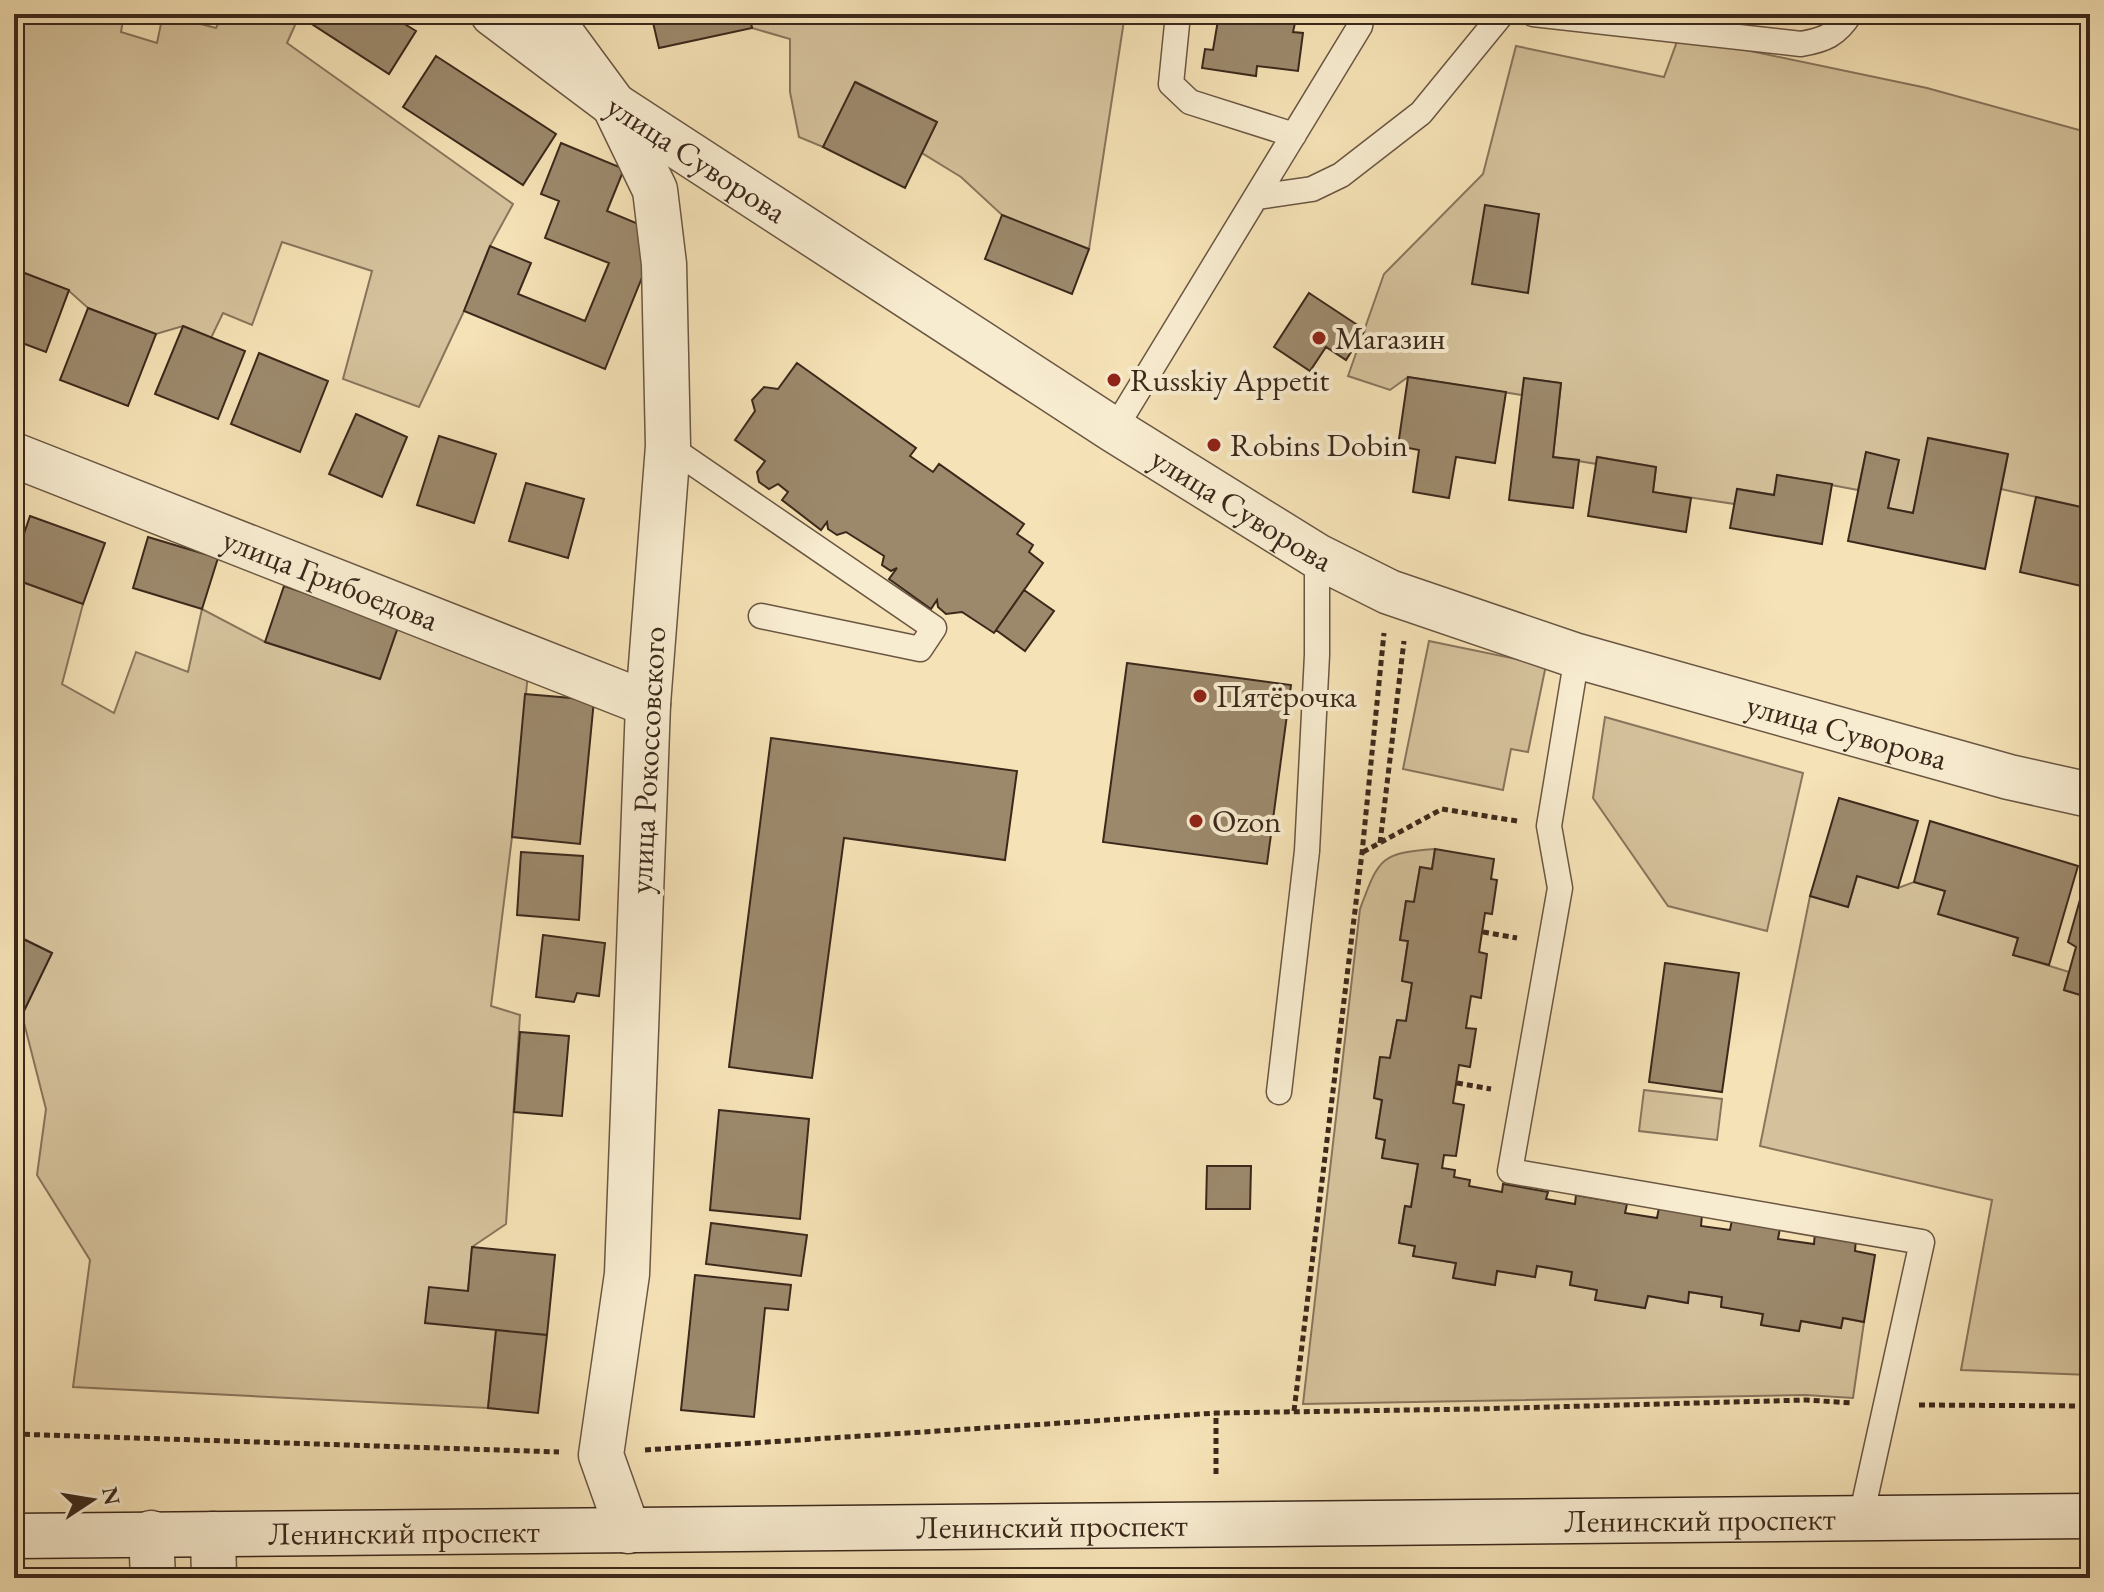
<svg xmlns="http://www.w3.org/2000/svg" width="2104" height="1592" font-family="'EB Garamond',serif">
<style>
.green{fill:#d5c29c;stroke:#88755c;stroke-width:2}
.building{fill:#9c896c;stroke:#3b281b;stroke-width:2}
.lines{fill:none;stroke-linecap:round;stroke-linejoin:round}
.service-casing{stroke:#6a5642;stroke-width:27}
.minor-casing{stroke:#6a5642;stroke-width:47}
.tertiary-casing{stroke:#6a5642;stroke-width:47}
.secondary-casing{stroke:#3b281b;stroke-width:47}
.path{stroke:#3b281b;stroke-width:5;stroke-dasharray:6 4;stroke-linecap:butt}
.service{stroke:#f8ecd0;stroke-width:24}
.minor{stroke:#f8ecd0;stroke-width:44}
.tertiary{stroke:#f8ecd0;stroke-width:44}
.secondary{stroke:#f8ecd0;stroke-width:44}
.poi-dot{fill:#8f2418;stroke:#f8ecd0;stroke-width:3}
.labels{text-anchor:middle;stroke-width:8;stroke-linejoin:round;paint-order:stroke}
.street-label{font-size:32px;fill:#3b281b;stroke:#f8ecd0}
.poi-label{font-size:32px;fill:#3b281b;stroke:#f8ecd0;text-anchor:start}
</style>
<rect width="100%" height="100%" fill="#f5e2b6"/>
<filter id="stains"><feTurbulence type="fractalNoise" baseFrequency=".0025" numOctaves="4"/><feColorMatrix values="0 0 0 0 .2 0 0 0 0 .09 0 0 0 0 .02 0 0 0 .5 -.17"/></filter>
<radialGradient id="worn" r=".72"><stop offset=".6" stop-color="#630" stop-opacity="0"/><stop offset="1" stop-color="#630" stop-opacity=".3"/></radialGradient>
<path class="green" d="M14,14H124L121,32L157,43L163,14L216,28L223,14H300L287,43L513,204L490,246L464,311L419,407L343,379L372,271L282,242L252,325L223,313L211,338L183,326L156,334L88,308L68,290L14,269Z
M749,14H1125L1089,249L1002,215L961,177L922,153L937,122L856,82L823,147L799,137L790,92V39L752,28Z
M1679,36L1927,88L2090,133V509L2001,489L2008,454L1929,438L1913,513L1888,508L1898,460L1866,453L1858,490L1778,475L1774,495L1738,489L1735,504L1653,492L1656,467L1598,457L1597,464L1553,457L1561,383L1524,378L1522,395L1408,377L1390,390L1348,376L1384,274L1483,174L1516,46L1664,77Z
M14,579L83,604L62,684L114,713L136,652L188,672L202,609L265,642L380,679L399,624L528,673L512,837L491,1006L520,1015L506,1224L472,1247L468,1291L496,1330L488,1408L73,1387L90,1260L37,1175L46,1109L22,1015L52,953L16,935L14,937Z
M1429,641L1546,665L1528,752L1511,749L1503,790L1403,769Z
M1605,717L1803,773L1767,931L1668,906L1593,798Z
M1435,849L1432,869L1420,868L1414,902L1406,901L1400,940L1408,941L1402,981L1412,983L1406,1021L1397,1020L1390,1058L1380,1057L1374,1098L1382,1100L1376,1138L1385,1140L1382,1158L1418,1164L1411,1207L1405,1206L1399,1243L1415,1246L1413,1256L1456,1263L1453,1278L1494,1285L1497,1271L1535,1277L1537,1266L1572,1272L1570,1285L1597,1290L1596,1300L1645,1308L1648,1296L1687,1303L1689,1292L1722,1297L1721,1307L1763,1314L1761,1325L1798,1331L1801,1321L1841,1328L1843,1318L1864,1322L1853,1398L1805,1395L1303,1404L1360,909C1379,858 1380,853 1435,849Z
M1857,876L1898,888L1914,882L1945,891L1939,914L2018,938L2014,955L2069,972L2064,990L2090,998V1375L1961,1370L1992,1200L1760,1146L1810,896L1848,907Z
M1644,1090L1722,1099L1717,1140L1639,1131Z"/>
<path class="building" d="M302,14H388L416,31L389,74L301,17Z
M651,14H749L752,28L659,48Z
M1219,14H1297L1293,32L1303,33L1298,71L1257,66L1256,76L1202,68L1205,49L1213,50Z
M436,56L556,134L523,185L403,107Z
M855,82L937,122L905,188L823,147Z
M561,143L624,169L607,211L660,233L605,369L464,311L490,246L531,263L518,294L585,321L609,263L545,238L559,201L541,194Z
M1485,205L1539,214L1528,293L1472,284Z
M1002,215L1089,249L1072,294L985,259Z
M14,269L69,290L46,352L14,340Z
M1309,293L1365,330L1346,360L1326,347L1310,371L1274,347Z
M88,308L156,334L128,406L60,380Z
M183,326L245,351L218,419L155,394Z
M259,353L328,381L300,452L231,424Z
M797,363L916,448L910,456L933,472L939,464L1024,524L1017,534L1033,545L1029,552L1043,563L994,633L962,612L946,614L938,607L937,600L931,609L889,579L897,568L891,571L882,565L884,556L846,532L837,535L828,529L827,522L821,530L782,500L788,492L778,484L769,489L759,482L757,472L765,461L735,440L755,411L752,400L764,387L778,389Z
M1408,377L1506,392L1495,463L1456,457L1449,498L1413,492L1419,450L1398,446Z
M1524,378L1561,383L1553,457L1579,460L1573,508L1509,500Z
M356,414L407,437L382,497L329,474Z
M439,436L496,454L474,523L417,505Z
M1928,438L2008,454L1985,569L1848,541L1866,452L1899,460L1888,508L1913,513Z
M1597,457L1656,467L1653,492L1691,498L1686,532L1588,516Z
M1777,475L1832,484L1822,544L1730,528L1737,489L1774,495Z
M526,483L584,499L568,558L509,541Z
M2036,497L2090,509V588L2020,572Z
M14,514L23,517L14,542Z
M30,516L105,543L83,604L14,579V563Z
M148,537L218,558L202,609L133,588Z
M284,586L399,624L380,679L265,642Z
M1024,590L1054,611L1025,651L996,630Z
M1127,663L1291,685L1267,864L1103,842Z
M525,694L594,700L580,844L512,837Z
M771,738L1017,771L1005,860L844,838L812,1078L729,1067Z
M1839,798L1918,821L1898,888L1857,876L1848,907L1810,896Z
M1930,821L2078,866L2049,965L2013,955L2018,938L1938,914L1945,891L1914,882Z
M1435,849L1494,859L1491,879L1497,880L1492,914L1485,913L1479,952L1487,954L1481,998L1471,996L1466,1028L1476,1029L1470,1067L1459,1065L1453,1103L1464,1105L1456,1156L1444,1155L1442,1168L1455,1170L1454,1177L1470,1180L1469,1186L1502,1192L1503,1184L1548,1192L1546,1199L1575,1204L1576,1195L1627,1204L1625,1213L1657,1218L1659,1208L1702,1215L1701,1226L1730,1230L1732,1220L1780,1228L1778,1239L1814,1244L1815,1232L1856,1239L1855,1251L1875,1255L1864,1322L1843,1318L1841,1328L1801,1321L1799,1331L1761,1325L1763,1314L1721,1307L1722,1297L1689,1292L1688,1303L1648,1296L1645,1308L1595,1300L1597,1290L1570,1285L1572,1272L1537,1266L1535,1277L1497,1271L1495,1285L1453,1278L1456,1263L1413,1256L1415,1246L1399,1243L1405,1206L1411,1207L1418,1164L1382,1158L1385,1140L1376,1138L1382,1100L1374,1098L1380,1057L1390,1058L1397,1020L1406,1021L1412,983L1402,981L1408,941L1400,940L1406,901L1414,902L1420,867L1432,869Z
M521,852L583,856L579,920L517,915Z
M2087,875L2090,876V998L2064,990L2076,947L2068,942Z
M15,935L52,953L22,1015L14,1012Z
M543,935L605,943L599,996L577,993L574,1002L536,997Z
M1665,963L1739,973L1722,1092L1649,1082Z
M520,1032L569,1036L562,1116L514,1112Z
M719,1110L809,1119L800,1219L710,1210Z
M1207,1166H1251L1250,1209H1206Z
M711,1223L807,1235L801,1276L706,1264Z
M472,1247L555,1255L547,1335L425,1323L429,1287L468,1291Z
M695,1275L791,1285L788,1310L765,1308L754,1417L681,1410Z
M14,1294L19,1295L14,1320Z
M496,1330L547,1335L538,1413L488,1408Z"/>
<g class="lines">
<defs>
<path id="service" d="M1178,14L1171,84L1190,102L1294,135
M1533,14L1801,44C1824,40 1837,35 1850,14
M1258,197L1312,189L1341,175L1421,113L1502,14
M1114,430L1360,26L1362,14
M668,446L934,628L920,649L761,616
M1577,656L1549,826L1560,888L1510,1171L1922,1242L1861,1517
M1279,1092L1307,851L1317,655V556"/>
<g id="minor">
<path id="s1" d="M493,14L614,105L1114,430L1317,556L1389,592L1577,656L2009,777L2090,795"/>
<path d="M547,14L614,105L655,190L664,264L668,446L648,704L627,1274L601,1455L628,1531"/>
<path id="s2" d="M14,455L648,704"/>
</g>
<path id="tertiary" d="M151,1533L153,1578
M213,1534L214,1578"/>
<g id="secondary">
<path id="s3" d="M14,1536L2090,1516"/>
</g>
</defs>
<use href="#service" class="service-casing"/>
<use href="#minor" class="minor-casing"/>
<use href="#tertiary" class="tertiary-casing"/>
<use href="#secondary" class="secondary-casing"/>
<path class="path" d="M1380,843L1404,641
M1363,852L1442,809L1517,821
M1483,932L1517,938
M1457,1083L1491,1089
M1919,1405L2090,1406
M1294,1411L1362,853L1384,633
M14,1434L559,1452
M645,1450L1216,1413L1476,1409L1806,1400L1853,1403
M1216,1474V1413"/>
<use href="#service" class="service"/>
<use href="#minor" class="minor"/>
<use href="#tertiary" class="tertiary"/>
<use href="#secondary" class="secondary"/>
</g>
<g class="poi-dot">
<circle cx="1319" cy="338" r="8"/>
<circle cx="1114" cy="380" r="8"/>
<circle cx="1214" cy="445" r="8"/>
<circle cx="1200" cy="696" r="8"/>
<circle cx="1196" cy="821" r="8"/>
</g>
<g class="labels">
<g class="street-label">
<text dy="11" stroke="none"><textPath href="#s1" startOffset="250">улица Суворова</textPath></text>
<text dy="11" stroke="none"><textPath href="#s1" startOffset="898">улица Суворова</textPath></text>
<text dy="11" stroke="none"><textPath href="#s2" startOffset="340">улица Грибоедова</textPath></text>
<text dy="11" stroke="none"><textPath href="#s1" startOffset="1546">улица Суворова</textPath></text>
<text transform="translate(647 760) rotate(-87)" y="11">улица Рокоссовского</text>
<text dy="11" stroke="none"><textPath href="#s3" startOffset="1686">Ленинский проспект</textPath></text>
<text dy="11" stroke="none"><textPath href="#s3" startOffset="1038">Ленинский проспект</textPath></text>
<text dy="11" stroke="none"><textPath href="#s3" startOffset="390">Ленинский проспект</textPath></text>
</g>
<g class="poi-label">
<text x="1335" y="349">Магазин</text>
<text x="1130" y="391">Russkiy Appetit</text>
<text x="1230" y="456">Robins Dobin</text>
<text x="1216" y="707">Пятёрочка</text>
<text x="1212" y="832">Ozon</text>
</g>
</g>
<rect width="2104" height="1592" fill="none" stroke="#f5e2b6" stroke-width="48"/>
<rect x="16" y="16" width="2072" height="1560" fill="none" stroke="#3b281b" stroke-width="4"/>
<rect x="24" y="24" width="2056" height="1544" fill="none" stroke="#3b281b" stroke-width="2"/>
<g transform="translate(92 1500) rotate(78)" stroke="#f8ecd0" stroke-width="6" paint-order="stroke">
<path d="M0-6L14 30L0 20L-14 30Z" fill="#3b281b"/>
<text y="-12" font-size="22" font-weight="bold" text-anchor="middle" fill="#3b281b">N</text>
</g>
<rect width="100%" height="100%" filter="url(#stains)"/>
<rect width="100%" height="100%" fill="url(#worn)"/>
</svg>
